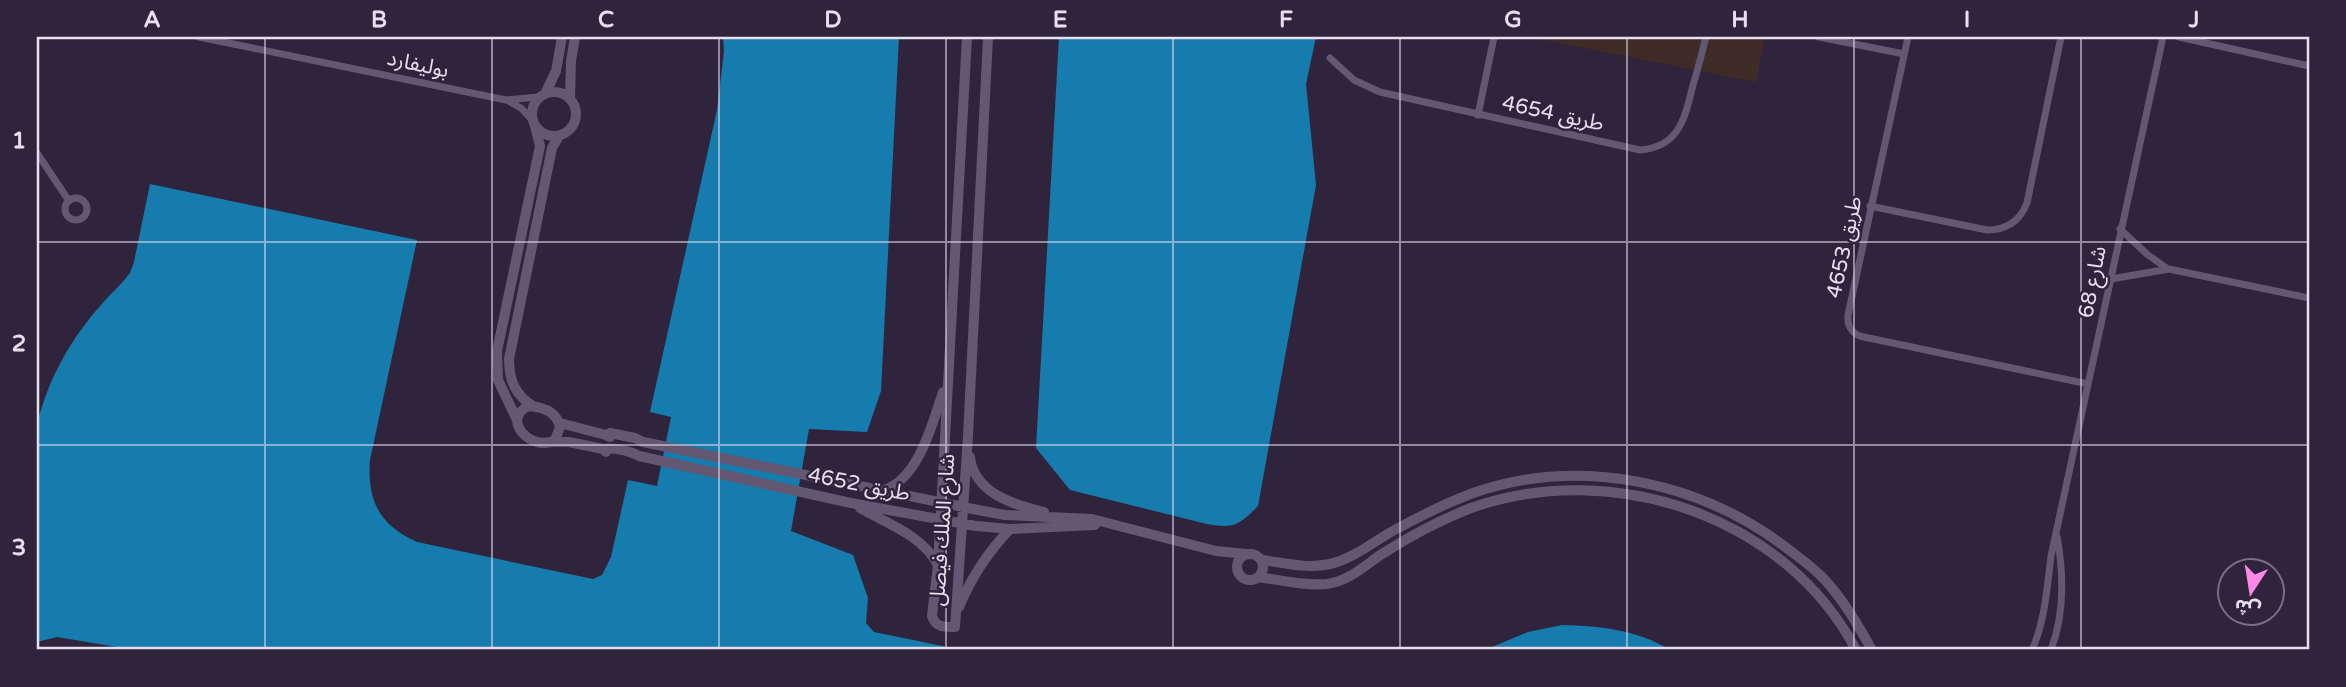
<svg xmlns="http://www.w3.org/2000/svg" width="2346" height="687" font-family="'Varela Round','Noto Sans Arabic',sans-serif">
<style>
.commercial{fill:#3f2c26}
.water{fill:#167bad}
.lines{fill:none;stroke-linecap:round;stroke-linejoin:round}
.street{stroke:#635772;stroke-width:7}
.secondary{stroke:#635772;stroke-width:10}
.grid{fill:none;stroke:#e6dfef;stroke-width:2;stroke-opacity:0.55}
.labels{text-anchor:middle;stroke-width:5;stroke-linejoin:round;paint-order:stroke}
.street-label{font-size:21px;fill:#e6dfef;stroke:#2f243c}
.neatline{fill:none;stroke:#e6dfef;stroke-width:2.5}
.grid-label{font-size:23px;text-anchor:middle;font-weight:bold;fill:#e6dfef}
</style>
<rect width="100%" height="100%" fill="#2f243c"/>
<path class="commercial" d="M1529,37H1765L1756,82Z"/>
<path class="water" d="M723,37H899L881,391L867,432L809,429L791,531L853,555L868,598L866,623L874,632L962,650H135L57,637L37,642V425C48,379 70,340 101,305C110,294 121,285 130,273L134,262L150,184L417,240L370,460C367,500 379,525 417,542L593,579L602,575L611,557L628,480L657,486L671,417L650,412L717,110L724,51Z
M1059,37H1316L1306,84L1316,185L1258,506C1239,525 1234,529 1207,524L1070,490L1036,448Z
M1562,625C1602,626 1636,630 1671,650H1485L1528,632Z"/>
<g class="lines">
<path class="street" d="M199,37L506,100L539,97
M1819,37L1904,54
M1908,37L1848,315C1847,326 1852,335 1864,337L2088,384
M2179,37L2309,66
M1330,58L1354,80L1380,92L1640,150C1680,147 1685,117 1693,85C1698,69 1702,53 1706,37
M510,102L521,108L533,121
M1478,115L1494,37
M37,153L69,201
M65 209a11 11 0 1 1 22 0a11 11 0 1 1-22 0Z
M1870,206L1987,230C2006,230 2020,221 2027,203L2061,37
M2120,229L2148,255L2168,269
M2111,279L2169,269L2309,298
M2032,650C2045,621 2047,588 2051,556L2163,37
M2051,650C2065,613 2064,575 2057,536"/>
<path class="secondary" d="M967,37L938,565L932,616C936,628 944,627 955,627L968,436L988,37
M532 114a22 22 0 1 1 44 0a22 22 0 1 1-44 0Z
M545,94L556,71L562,37
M570,98L571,61L575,37
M529,406C543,407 557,412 560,427L555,440C531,453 500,418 529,406Z
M533,406C515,395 509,380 509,359L552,148L559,136
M517,420L498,380L497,351L540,146L535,126
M560,423L606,435L610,437
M606,435L610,433L635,438L643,442L978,510L1005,515L1092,519L1216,551L1246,554
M551,442H569L603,449L606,452
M603,449C613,447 630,451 639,456L851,503L976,526L1010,529L1095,525
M970,457C974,493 1014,505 1044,512
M883,490C918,481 933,422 943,392
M860,508C888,524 922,535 938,565
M1237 567a13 13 0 1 1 26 0a13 13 0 1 1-26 0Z
M1262,560C1284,563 1308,569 1330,564C1352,559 1372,543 1391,532C1418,517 1444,504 1473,493C1579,456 1700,481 1788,549C1801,559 1814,568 1825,580C1844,601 1858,625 1872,650
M1258,577C1280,580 1304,586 1327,584C1349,581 1364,566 1382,554C1410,536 1440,520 1471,508C1612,458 1786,516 1856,650
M959,607C971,578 988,552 1010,529"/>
</g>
<path class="grid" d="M265,37V650M492,37V650M719,37V650M946,37V650M1173,37V650M1400,37V650M1627,37V650M1854,37V650M2081,37V650M37,242H2309M37,445H2309"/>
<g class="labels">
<g class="street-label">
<text transform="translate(418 64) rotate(12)" y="7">بوليفارد</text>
<text transform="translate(1553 113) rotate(12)" y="7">طريق 4654</text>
<text transform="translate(1844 247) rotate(-78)" y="7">طريق 4653</text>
<text transform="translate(2092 282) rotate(-79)" y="7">شارع 68</text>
<text transform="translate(859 484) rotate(11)" y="7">طريق 4652</text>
<text transform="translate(942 530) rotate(-86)" y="7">شارع الملك فيصل</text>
</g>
</g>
<rect width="2346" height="687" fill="none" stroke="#2f243c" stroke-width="77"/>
<g transform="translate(2251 592) rotate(192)"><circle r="33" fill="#2f243c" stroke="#786f84" stroke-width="2"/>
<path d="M0-5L12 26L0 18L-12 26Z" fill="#fb87e6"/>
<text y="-10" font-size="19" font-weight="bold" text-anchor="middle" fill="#e6dfef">ش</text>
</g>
<rect x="38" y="38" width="2270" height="610" class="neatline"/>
<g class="grid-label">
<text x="152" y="27">A</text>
<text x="379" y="27">B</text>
<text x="606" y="27">C</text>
<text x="833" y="27">D</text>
<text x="1060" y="27">E</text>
<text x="1286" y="27">F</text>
<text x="1513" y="27">G</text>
<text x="1740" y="27">H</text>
<text x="1967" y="27">I</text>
<text x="2194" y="27">J</text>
<text x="19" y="148">1</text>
<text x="19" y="351">2</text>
<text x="19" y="555">3</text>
</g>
</svg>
